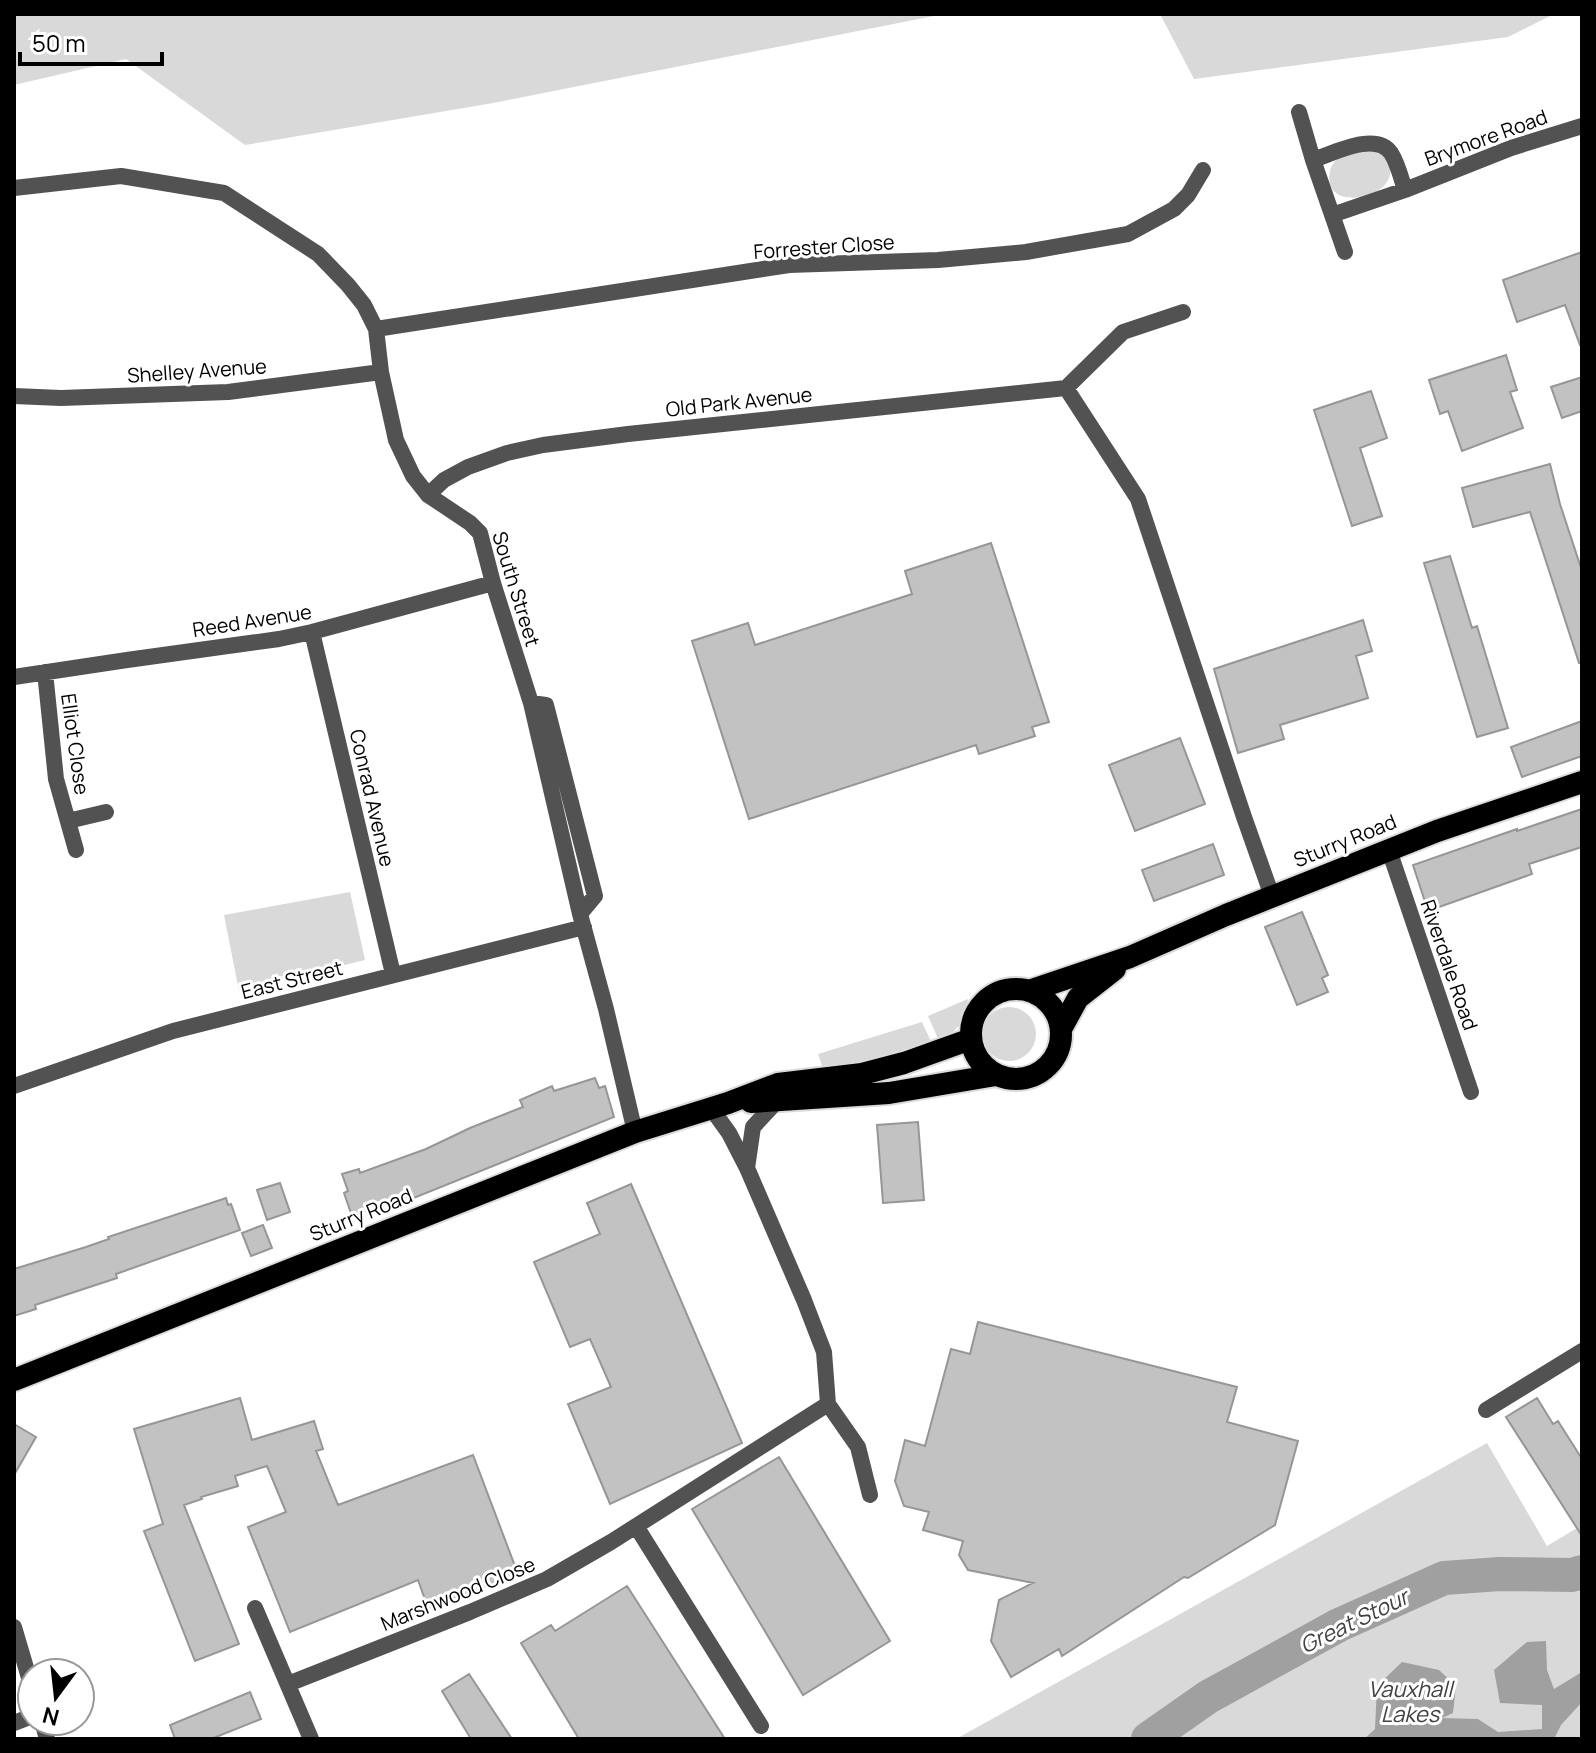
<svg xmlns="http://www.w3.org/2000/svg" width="1596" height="1753" font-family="Manrope,sans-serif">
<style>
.green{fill:#d9d9d9}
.water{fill:#a0a0a0}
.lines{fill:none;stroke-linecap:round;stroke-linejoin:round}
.river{stroke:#a0a0a0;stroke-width:34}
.building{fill:#c2c2c2;stroke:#969696;stroke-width:2}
.trunk-casing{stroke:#dbdbdb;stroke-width:26}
.minor{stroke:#525252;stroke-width:16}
.trunk{stroke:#000;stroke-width:22}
.labels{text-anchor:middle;stroke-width:6;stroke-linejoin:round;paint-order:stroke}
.street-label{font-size:20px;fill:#000;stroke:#fff}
.water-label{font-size:22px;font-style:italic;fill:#414141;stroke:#fff}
</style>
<rect width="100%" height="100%" fill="#fff"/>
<path class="green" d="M14,14H944L493,103L245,145L126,59L14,85Z
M1160,14H1554L1508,37L1194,79Z
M1365,149L1383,154L1391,168C1390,172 1390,177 1388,180C1378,201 1322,209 1330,171C1331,165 1336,159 1341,156C1348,152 1358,151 1365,149Z
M350,892L365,960L239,991L224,915Z
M968,999C968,1019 955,1032 940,1043L928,1016Z
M982 1034a27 27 0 1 1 54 0a27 27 0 1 1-54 0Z
M922,1022L934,1048L903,1061L823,1068L818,1054Z
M1487,1443L1547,1546L1582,1525V1739H956Z"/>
<path class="water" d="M1546,1641L1547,1670L1554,1689L1582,1672V1702L1561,1725L1554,1739H1364L1375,1729L1377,1686L1402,1662L1439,1670L1456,1686L1453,1713L1442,1718L1478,1719L1498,1732L1542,1729V1705L1500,1703L1494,1670L1527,1642Z"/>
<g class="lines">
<path class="river" d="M1148,1739L1208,1697L1339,1625L1444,1578L1500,1574L1572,1575L1582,1572"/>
</g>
<path class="building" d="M1582,252V345H1580L1565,305L1517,322L1503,280Z
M1506,355L1517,390L1510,392L1523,428L1462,451L1448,411L1440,414L1429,380Z
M1582,377V411L1562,418L1551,387Z
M1371,391L1387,438L1360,448L1382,516L1352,526L1314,410Z
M1550,464L1560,504L1582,571V662L1579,663L1530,512L1473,527L1462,488Z
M991,543L1049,722L1032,727L1035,736L979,754L976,745L749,819L692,641L748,623L755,645L912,594L905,571Z
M1450,556L1472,628L1477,626L1508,728L1477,737L1424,563Z
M1363,620L1372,651L1356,656L1368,698L1280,725L1284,739L1238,753L1214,669Z
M1582,721V756L1522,777L1511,747Z
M1180,738L1205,804L1135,831L1109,765Z
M1582,809V847L1529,864L1532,874L1428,911L1413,865L1517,829V831Z
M1213,844L1224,875L1154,901L1142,870Z
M1302,912L1328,975L1322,978L1328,992L1297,1005L1265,927Z
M595,1078L599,1088L605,1086L614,1117L394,1206L393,1202L352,1216L344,1193L348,1191L342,1174L359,1169L360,1173L426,1149L470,1128L523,1107L520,1100L552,1086L554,1091Z
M918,1122L924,1200L883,1203L877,1125Z
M280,1183L290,1212L267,1220L257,1190Z
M631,1184L742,1443L610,1504L568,1404L611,1387L590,1339L570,1347L534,1262L600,1234L587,1203Z
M226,1198L228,1205L231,1204L240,1230L116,1274L117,1278L35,1305L36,1309L14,1316V1269L86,1247L109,1239L108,1237Z
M263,1225L272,1248L251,1256L242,1233Z
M978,1322L1237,1387L1227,1422L1298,1441L1275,1525L1188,1578L1184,1577L1062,1656L1059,1649L1011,1677L991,1641L999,1600L1033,1583L968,1570L959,1555L963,1541L923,1530L929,1512L904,1506L895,1481L905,1440L925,1446L951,1349L970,1354Z
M240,1398L252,1440L314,1421L323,1449L316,1451L338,1505L473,1455L518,1574L428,1608L418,1580L290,1632L248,1527L286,1512L267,1466L235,1476L238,1486L201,1497L202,1499L184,1505L239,1644L195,1661L144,1531L163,1524L134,1429Z
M1537,1398L1553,1424L1558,1421L1582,1459V1536L1506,1417Z
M14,1424L36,1437L14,1475Z
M779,1457L890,1641L803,1695L692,1509Z
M627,1586L725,1739H579L521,1643L551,1625L555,1631Z
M469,1674L512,1739H471L442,1691Z
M250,1692L261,1719L211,1739H175L170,1725Z"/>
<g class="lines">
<defs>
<path id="trunk" d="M971 1034a45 45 0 1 1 90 0a45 45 0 1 1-90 0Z
M1029,991L1130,957L1226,915L1437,831L1582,782
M1061,1029L1078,998L1115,969
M751,1102L889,1093L996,1075
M14,1380L635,1132L728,1103L778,1084L862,1074L904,1063L971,1039"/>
</defs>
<use href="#trunk" class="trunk-casing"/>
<path class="minor" d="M1299,112L1313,160L1345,252
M1313,160C1334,153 1376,131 1391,153C1398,164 1401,178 1405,190
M14,188L121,176L224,193L318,254L348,285L364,305L376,329L381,372L396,440L413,476L428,495L470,523L480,533L493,583L531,703L580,914L606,1009L635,1132
M1332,215L1405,190L1511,148L1582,126
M376,329L789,265L938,260L1026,252L1128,234L1174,209L1188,195L1203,170
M1066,388L1123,332L1183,312
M14,396L61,398L228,392L381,372
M428,495L444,480L468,467L507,453L543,445L628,434L1066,388L1138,499L1244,817L1272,896
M312,632L393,974
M45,672L56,779L76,850
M14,677L127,660L279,639L312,632L493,583
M531,703L546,705L595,896L580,914
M68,821L106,812
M1389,850L1471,1092
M14,1086L173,1031L584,927
M711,1108L729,1133L747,1168L804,1300L824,1352L828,1404L858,1447L870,1495
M747,1168L753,1127L778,1100
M1486,1410L1582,1351
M636,1526L761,1726
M255,1608L311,1739
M14,1627L32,1688
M288,1684L470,1612L547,1579L611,1542L828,1404
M42,1721L47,1739
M14,1723L32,1716"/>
<use href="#trunk" class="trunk"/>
</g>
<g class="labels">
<g class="street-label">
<text transform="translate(1486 138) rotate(-20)" y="7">Brymore Road</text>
<text transform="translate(824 247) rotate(-4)" y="7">Forrester Close</text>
<text transform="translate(197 371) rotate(-4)" y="7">Shelley Avenue</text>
<text transform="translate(739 402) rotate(-6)" y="7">Old Park Avenue</text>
<text transform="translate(516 589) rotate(73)" y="7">South Street</text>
<text transform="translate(252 621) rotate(-9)" y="7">Reed Avenue</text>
<text transform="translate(75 744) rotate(82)" y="7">Elliot Close</text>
<text transform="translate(372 798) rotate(77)" y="7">Conrad Avenue</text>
<text transform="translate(1345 841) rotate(-22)" y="7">Sturry Road</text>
<text transform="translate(1449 965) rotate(71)" y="7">Riverdale Road</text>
<text transform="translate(292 980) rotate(-14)" y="7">East Street</text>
<text transform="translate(361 1215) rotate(-22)" y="7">Sturry Road</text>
<text transform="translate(458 1594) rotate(-22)" y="7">Marshwood Close</text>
</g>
<g class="water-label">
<text transform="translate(1354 1621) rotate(-26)" y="8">Great Stour</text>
<text x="1410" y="1697">Vauxhall<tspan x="1410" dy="25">Lakes</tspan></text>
</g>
</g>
<rect width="1596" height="1753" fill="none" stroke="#000000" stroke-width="32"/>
<g transform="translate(56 1697) rotate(195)"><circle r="38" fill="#ffffff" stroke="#999999" stroke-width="2"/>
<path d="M0-6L14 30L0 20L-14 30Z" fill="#000000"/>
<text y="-12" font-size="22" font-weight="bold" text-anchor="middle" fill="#000000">N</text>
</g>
<path d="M20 52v12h142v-12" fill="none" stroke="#000000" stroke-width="4"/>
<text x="32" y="52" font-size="24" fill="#000000" stroke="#ffffff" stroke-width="6" paint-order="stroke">50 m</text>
</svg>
